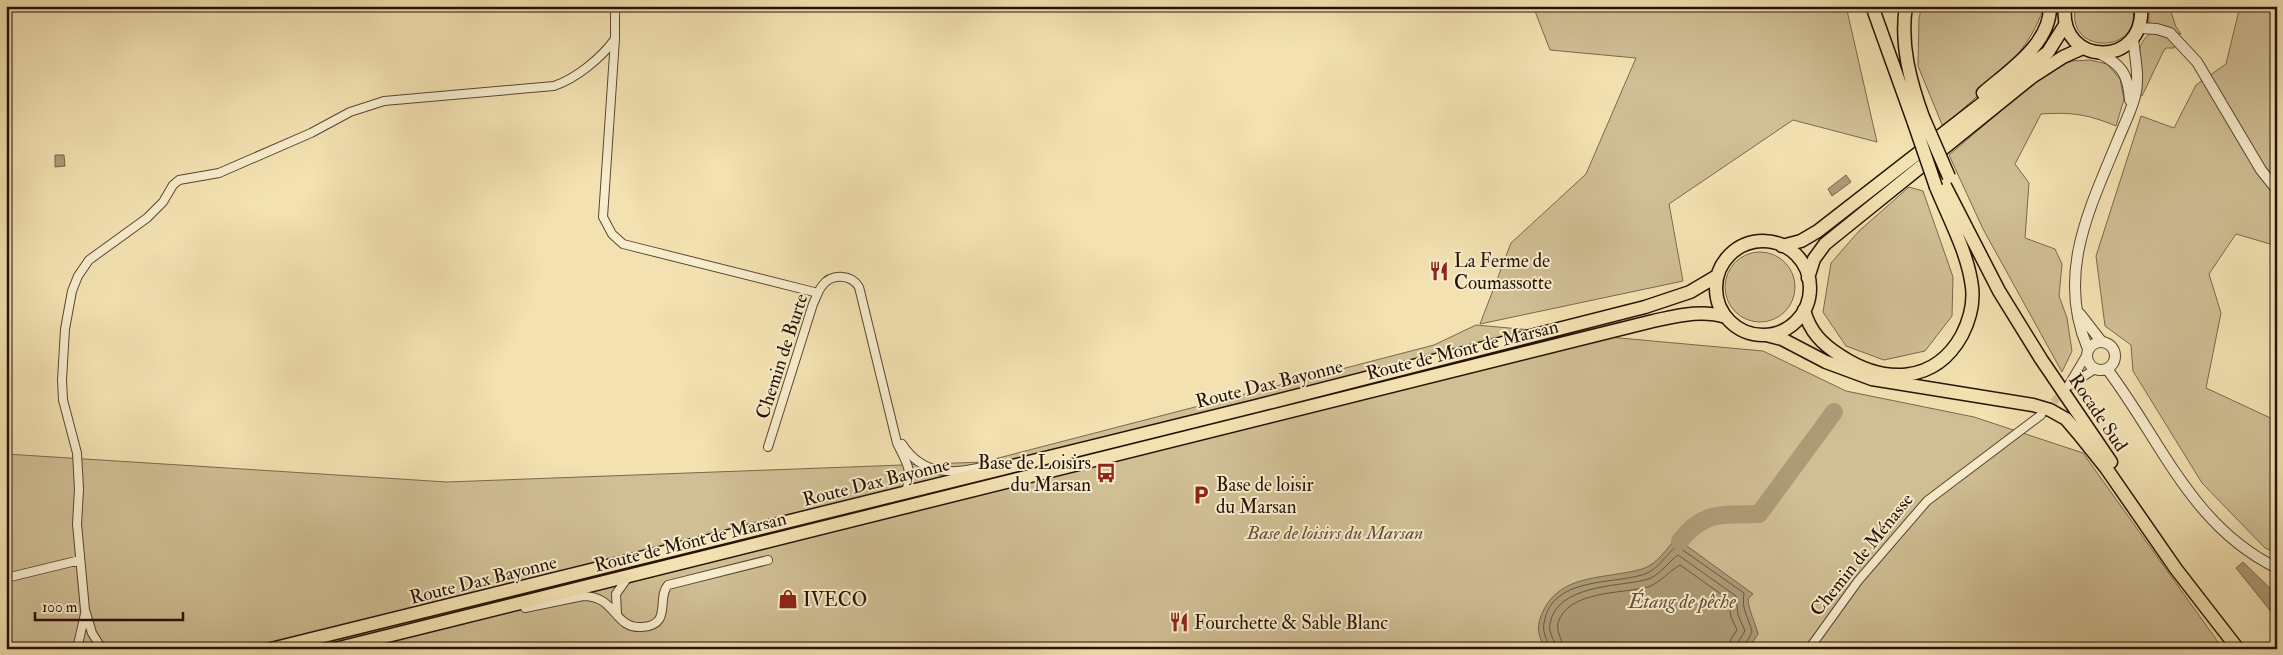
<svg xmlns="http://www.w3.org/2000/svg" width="2283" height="655" font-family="'IM FELL Double Pica',serif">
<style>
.green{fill:#d0be94;stroke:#7b684c}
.water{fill:#ad9b77;stroke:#776449}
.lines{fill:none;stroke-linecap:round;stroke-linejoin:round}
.shore{stroke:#6a563e;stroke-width:1}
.river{stroke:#ad9b77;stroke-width:18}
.minor-tunnel{stroke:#d4c297;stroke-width:8;stroke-dasharray:8 4;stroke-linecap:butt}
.minor-casing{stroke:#594630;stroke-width:10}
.tertiary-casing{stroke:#594630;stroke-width:12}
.primary-casing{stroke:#261205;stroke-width:15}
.minor{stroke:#f7eccc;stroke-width:8}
.tertiary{stroke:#f7eccc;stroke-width:10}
.primary{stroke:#f3e1b1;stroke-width:12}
.primary-bridge-casing{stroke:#261205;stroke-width:15;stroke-linecap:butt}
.primary-bridge{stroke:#f3e1b1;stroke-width:12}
.labels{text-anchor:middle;stroke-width:4;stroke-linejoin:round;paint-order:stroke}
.poi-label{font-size:19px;fill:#261205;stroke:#f7eccc;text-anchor:start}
.street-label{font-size:19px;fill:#261205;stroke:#f7eccc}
.park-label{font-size:19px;font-style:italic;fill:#624e37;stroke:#f7eccc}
.water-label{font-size:20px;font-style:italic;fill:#635038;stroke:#f7eccc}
</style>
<rect width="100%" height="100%" fill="#f3e1b1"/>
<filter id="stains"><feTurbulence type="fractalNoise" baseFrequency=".004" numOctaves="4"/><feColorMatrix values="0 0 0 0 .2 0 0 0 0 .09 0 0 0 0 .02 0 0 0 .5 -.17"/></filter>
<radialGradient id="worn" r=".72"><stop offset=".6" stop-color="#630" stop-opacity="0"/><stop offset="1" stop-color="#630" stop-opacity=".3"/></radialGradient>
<path class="green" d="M1533,6H1846L1877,142L1793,120L1669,204L1683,281L1480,324L1511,243L1586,174L1636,58L1550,50Z
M1922,6H2044C2029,57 1980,92 1943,127L1918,66L1919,18Z
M2076,6H2132C2145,55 2063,56 2076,6Z
M2149,6H2169L2176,27L2181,34L2149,24Z
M2240,6H2277V246L2236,234L2209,274L2221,313L2206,388L2277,421V553L2265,548L2202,483L2133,371L2131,345L2105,326L2096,256L2141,116L2174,128L2196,85L2226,64Z
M2154,31L2162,33L2175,42L2174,48H2166L2163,52L2142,96L2138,95C2138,74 2132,42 2154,31Z
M2090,60L2107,64L2120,79L2124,99L2116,126C2087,114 2071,112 2041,114L2015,164L2029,183L2025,238L2055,249L2062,264L2059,296L2067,318L2072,351L2062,372L1983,229L1949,155L2049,70L2072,61Z
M1909,187L1923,191L1953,277L1952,316L1925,351L1884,360L1846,346L1823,312L1831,263L1859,231Z
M1725 287a35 35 0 1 1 70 0a35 35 0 1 1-70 0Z
M1476,325L1763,351L1846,391L1974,417L2083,453L2223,649H6V454L447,482L983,462L1434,345Z"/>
<path class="water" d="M55,155H64L65,166L55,167Z
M1846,175L1851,182L1832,196L1828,189Z
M1676,538L1753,594L1748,599C1749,612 1755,621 1758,634L1750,646L1744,649L1545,648C1539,638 1536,628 1541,616C1558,572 1604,580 1642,569C1656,565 1667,549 1676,538Z
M2243,562L2277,595V619L2236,568Z"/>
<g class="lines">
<path class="shore" d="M1549,649C1548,639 1542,634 1544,623C1551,576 1613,585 1645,574C1659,569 1666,554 1677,546L1744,593C1741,611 1749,617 1752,632L1743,649
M1556,649C1555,639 1548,634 1550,623C1558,585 1615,587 1645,580C1659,577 1668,562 1678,555L1736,596L1738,615L1745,631L1738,642L1737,649
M1563,649C1563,639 1556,633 1558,623C1568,590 1622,594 1648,587C1660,583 1669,571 1680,565L1728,599L1731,617L1737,630L1731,639L1729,649"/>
<path class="river" d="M1680,541C1704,510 1723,515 1759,514L1834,412"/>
<path class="minor-tunnel" d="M2045,411L2066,389"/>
<defs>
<path id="minor" d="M615,6V39L603,217L612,234L623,244L818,293
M2070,385L2095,369
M2068,386L2087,354
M902,444C928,484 965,470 1002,463
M768,447L813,304C816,298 818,291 822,286C831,273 851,274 859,287L897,443C907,464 914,470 905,494
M6,578L80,560
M525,608L583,596C617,596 613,629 642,627C673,625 656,598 668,585L768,560
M617,614L616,594L628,577
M77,649L85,614
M102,649L92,633L85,610L77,524L79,489L77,453L63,400L62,380L65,329L72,291L78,276L89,260L147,218L163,202L173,185L179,180L219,173L311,133L350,112L384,101L554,86C577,78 601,58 615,39
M1809,649L1858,581L1927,501L2041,415"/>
<path id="tertiary" d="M2140,28L2157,29L2170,33L2197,62L2261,170L2277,190
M2099,53C2122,65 2128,74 2130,100
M2080,314L2101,341
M2087 356a14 14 0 1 1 28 0a14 14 0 1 1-28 0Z
M2088,349C2056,275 2089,210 2117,142C2123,127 2131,112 2135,96C2140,78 2135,58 2133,39
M2107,369C2161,440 2191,526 2277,568"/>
<path id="primary" d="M1872,6L1914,123
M1906,6C1900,44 1910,81 1923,117
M2065,6C2058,67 2146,69 2141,6
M1983,93C2008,71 2051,44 2050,6
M1943,182L1999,291L2041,359L2111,462
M1716 288a47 47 0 1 1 94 0a47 47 0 1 1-94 0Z
M1782,246L1801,241L1818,231L2048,52L2065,25
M1808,278L1814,259L1825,244L2032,77L2063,57L2083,48
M1804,310C1810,332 1822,344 1841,356C1884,384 1935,384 1962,335C1969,321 1974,303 1972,287C1968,253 1949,219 1936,187
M1766,335L1782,339L1826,362L1872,379L2033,405L2050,410L2066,419L2078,433L2106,468L2176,569L2238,649
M271,649L1256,406L1645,307L1690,292L1717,276
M335,649L1653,321C1677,316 1701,309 1726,317"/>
</defs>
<use href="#minor" class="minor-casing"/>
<use href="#tertiary" class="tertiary-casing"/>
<use href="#primary" class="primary-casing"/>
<use href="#minor" class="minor"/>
<use href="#tertiary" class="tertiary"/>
<use href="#primary" class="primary"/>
<defs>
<path id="primary-bridge" d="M1923,117L1949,177
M1914,123L1936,187"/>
</defs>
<use href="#primary-bridge" class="primary-bridge-casing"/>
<use href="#primary-bridge" class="primary-bridge"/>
</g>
<defs>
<symbol id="restaurant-bare" viewBox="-9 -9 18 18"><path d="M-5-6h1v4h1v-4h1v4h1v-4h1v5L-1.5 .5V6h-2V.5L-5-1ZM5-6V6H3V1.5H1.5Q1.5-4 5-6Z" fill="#8f2418" stroke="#f7eccc" stroke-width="2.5" paint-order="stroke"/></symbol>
<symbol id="bus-bare" viewBox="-9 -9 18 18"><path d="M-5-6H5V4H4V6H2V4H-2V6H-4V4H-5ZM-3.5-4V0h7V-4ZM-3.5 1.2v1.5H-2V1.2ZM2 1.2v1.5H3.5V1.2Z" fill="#8f2418" stroke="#f7eccc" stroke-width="2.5" paint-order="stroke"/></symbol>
<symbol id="parking-bare" viewBox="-9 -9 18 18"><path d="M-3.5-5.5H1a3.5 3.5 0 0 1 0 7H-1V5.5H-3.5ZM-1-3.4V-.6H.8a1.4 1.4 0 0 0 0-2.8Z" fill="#8f2418" stroke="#f7eccc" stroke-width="2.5" paint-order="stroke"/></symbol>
<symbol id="shop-bare" viewBox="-9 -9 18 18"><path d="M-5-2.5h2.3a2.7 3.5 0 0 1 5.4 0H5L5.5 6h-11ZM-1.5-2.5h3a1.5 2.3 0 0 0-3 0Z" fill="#8f2418" stroke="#f7eccc" stroke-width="2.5" paint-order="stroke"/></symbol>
</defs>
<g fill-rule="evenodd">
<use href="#restaurant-bare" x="1425" y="257" width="28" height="28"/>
<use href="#bus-bare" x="1092" y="459" width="28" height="28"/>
<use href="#parking-bare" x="1187" y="481" width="28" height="28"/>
<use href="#shop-bare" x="774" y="585" width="28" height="28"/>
<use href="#restaurant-bare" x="1165" y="608" width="28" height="28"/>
</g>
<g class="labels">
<g class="poi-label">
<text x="1454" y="267">La Ferme de<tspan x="1454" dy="22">Coumassotte</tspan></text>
<text x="1091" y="469" text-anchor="end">Base de Loisirs<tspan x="1091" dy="22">du Marsan</tspan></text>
<text x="1216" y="491">Base de loisir<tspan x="1216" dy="22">du Marsan</tspan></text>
<text x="803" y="606">IVECO</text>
<text x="1194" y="629">Fourchette &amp; Sable Blanc</text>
</g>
<g class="street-label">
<text transform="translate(1462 349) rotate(-14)" y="7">Route de Mont de Marsan</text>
<text transform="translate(781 356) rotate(-72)" y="7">Chemin de Burte</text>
<text transform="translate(1269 383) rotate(-14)" y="7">Route Dax Bayonne</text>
<text transform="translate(2099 412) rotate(56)" y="7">Rocade Sud</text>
<text transform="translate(876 481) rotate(-14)" y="7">Route Dax Bayonne</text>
<text transform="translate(690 541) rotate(-14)" y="7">Route de Mont de Marsan</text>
<text transform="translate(1861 554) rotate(-51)" y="7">Chemin de Ménasse</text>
<text transform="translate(483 579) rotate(-14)" y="7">Route Dax Bayonne</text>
</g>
<g class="park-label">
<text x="1335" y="539">Base de loisirs du Marsan</text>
</g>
<g class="water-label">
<text x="1682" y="608">Étang de pêche</text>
</g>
</g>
<rect width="2283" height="655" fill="none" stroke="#f3e1b1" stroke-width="25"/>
<rect x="8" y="8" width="2268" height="640" fill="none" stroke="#261205" stroke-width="2.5"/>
<rect x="12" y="12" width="2258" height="630" fill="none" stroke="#261205"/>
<path d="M35 612v8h148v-8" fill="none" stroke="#261205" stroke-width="2.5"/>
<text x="42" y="612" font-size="15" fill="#261205" stroke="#f7eccc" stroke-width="4" paint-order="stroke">100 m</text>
<rect width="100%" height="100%" filter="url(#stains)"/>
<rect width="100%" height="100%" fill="url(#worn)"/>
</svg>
